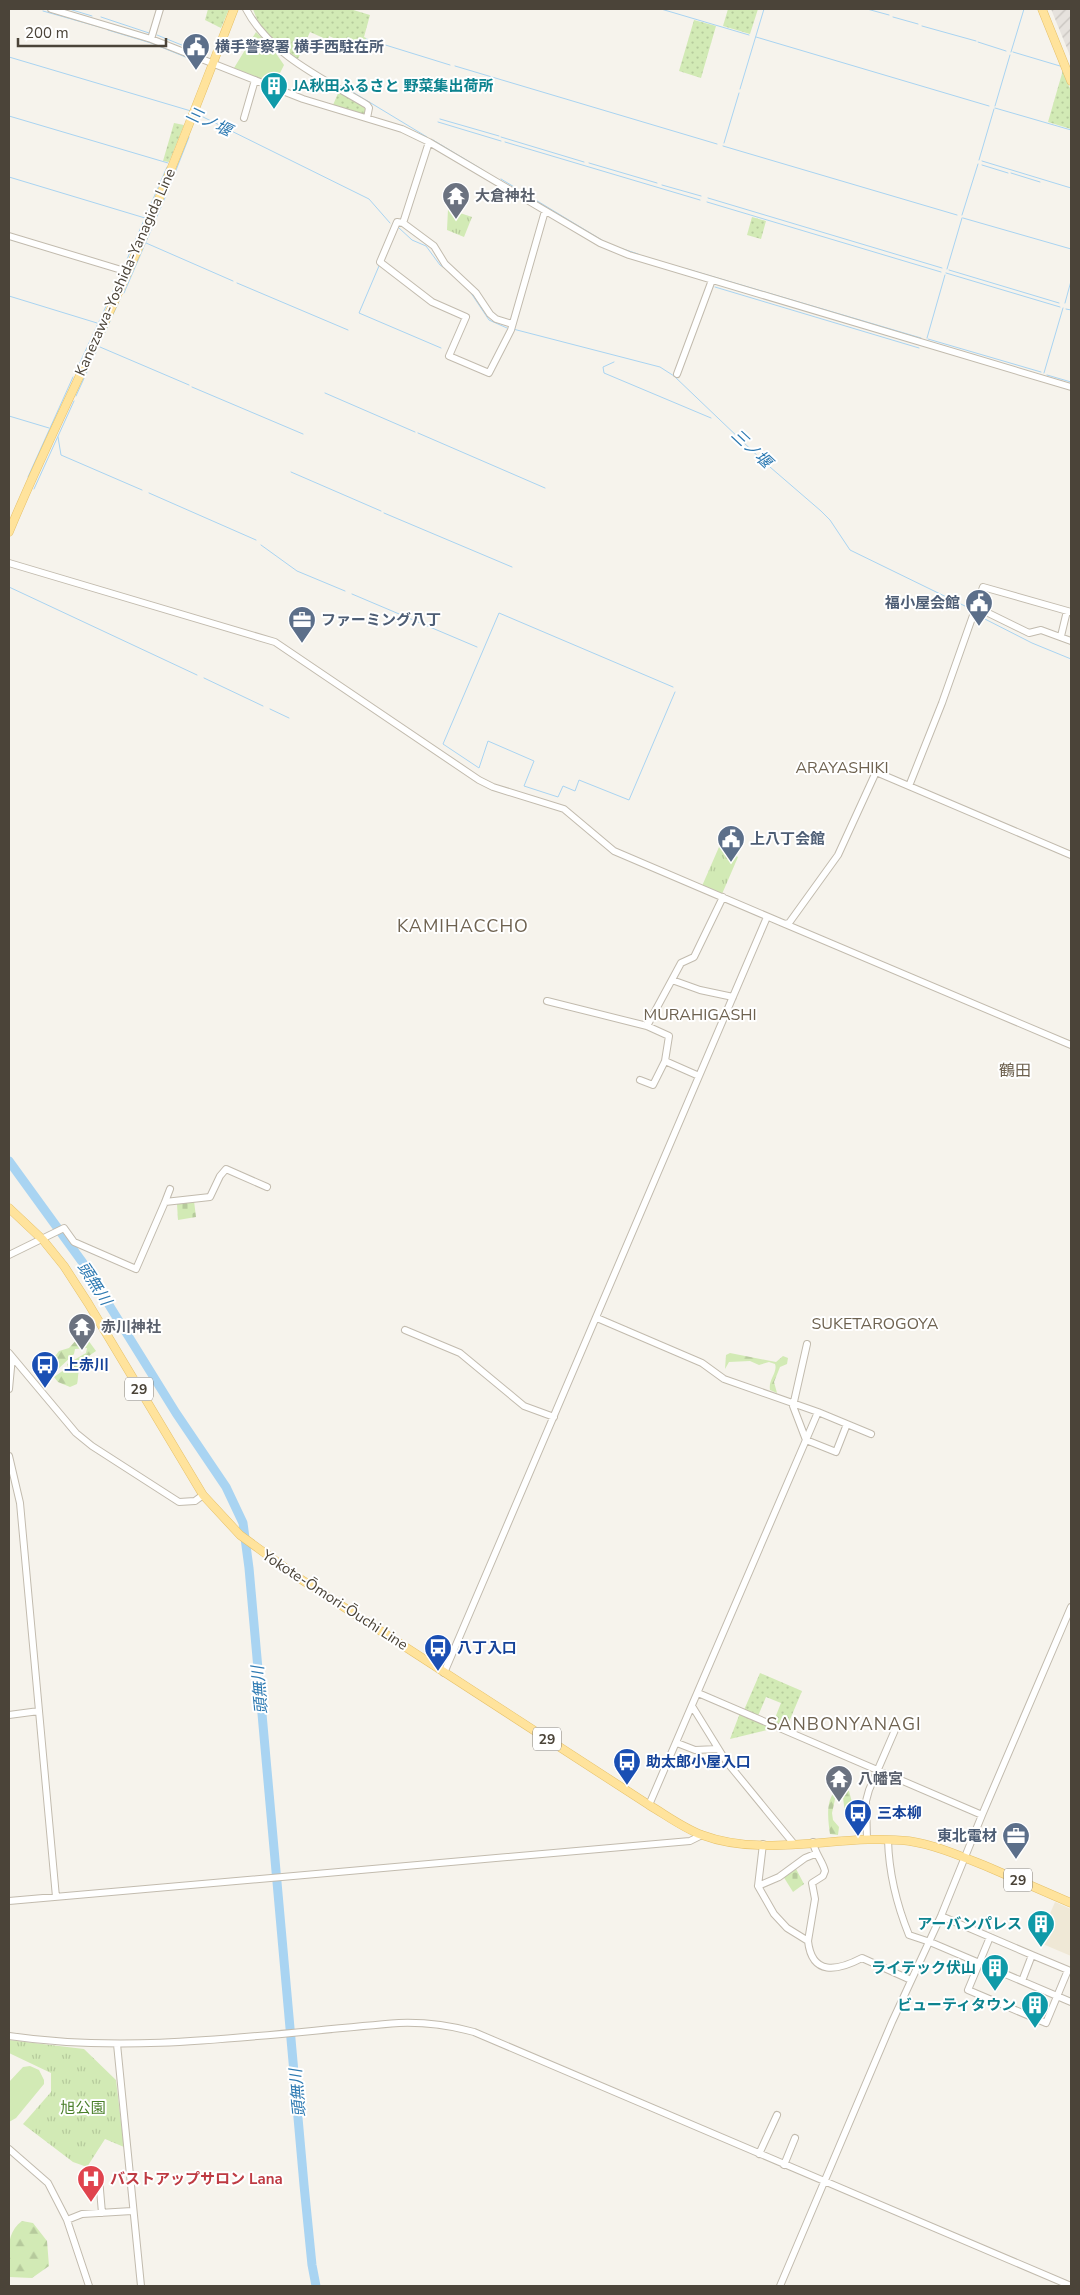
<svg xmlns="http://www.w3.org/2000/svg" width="1080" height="2295" font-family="'Nunito Sans','Noto Sans JP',sans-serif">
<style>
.industrial{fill:url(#industrial-furrows)}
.education{fill:#efe8d6}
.grass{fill:url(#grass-dots)}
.forest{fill:url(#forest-firs)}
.cemetery{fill:url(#cemetery-stones)}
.park{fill:url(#park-tufts)}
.garden{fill:#d2eab5}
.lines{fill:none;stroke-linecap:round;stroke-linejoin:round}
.stream{stroke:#a9d4f2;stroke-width:1}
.river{stroke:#a9d4f2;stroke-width:9}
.minor-casing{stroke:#c2bbae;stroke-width:8}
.major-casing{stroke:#e6c16a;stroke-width:9}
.minor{stroke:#fff;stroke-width:6}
.major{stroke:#ffe39c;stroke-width:8}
.labels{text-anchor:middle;stroke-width:4;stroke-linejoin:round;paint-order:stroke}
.shield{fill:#fff;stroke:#817c74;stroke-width:1}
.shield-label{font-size:14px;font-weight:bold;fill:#4b4439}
.service-label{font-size:15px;font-weight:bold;fill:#4e5e75;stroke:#fff;text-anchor:start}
.culture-label{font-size:15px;font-weight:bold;fill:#0d838f;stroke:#fff;text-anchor:end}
.worship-label{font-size:15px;font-weight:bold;fill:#5b616d;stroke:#fff;text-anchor:start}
.street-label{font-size:15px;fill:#4b4439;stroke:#fff}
.transit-label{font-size:15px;font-weight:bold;fill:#164399;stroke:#fff;text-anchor:start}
.park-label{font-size:15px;fill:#4a7f2a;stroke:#fff}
.health-label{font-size:15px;font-weight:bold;fill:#be3a42;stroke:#fff;text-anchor:start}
.water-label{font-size:16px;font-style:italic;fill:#2e7ab2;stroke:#fff}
.neighbourhood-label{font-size:16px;fill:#6e6250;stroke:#fff}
.quarter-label{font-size:18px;letter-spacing:1px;fill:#6e6250;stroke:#fff}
</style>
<defs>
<pattern id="industrial-furrows" width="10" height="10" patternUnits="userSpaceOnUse" patternTransform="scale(1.25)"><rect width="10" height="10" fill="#e6e2dd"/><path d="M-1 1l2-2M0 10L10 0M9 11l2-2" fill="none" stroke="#c7c3be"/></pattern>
<pattern id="grass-dots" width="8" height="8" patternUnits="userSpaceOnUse" patternTransform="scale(1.25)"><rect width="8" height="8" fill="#d2eab5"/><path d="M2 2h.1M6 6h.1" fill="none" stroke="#b6ca9c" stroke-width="1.8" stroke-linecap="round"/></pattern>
<pattern id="forest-firs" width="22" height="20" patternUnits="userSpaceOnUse" patternTransform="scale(1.25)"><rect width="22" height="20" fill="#d2eab5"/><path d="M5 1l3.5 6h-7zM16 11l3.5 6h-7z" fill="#b6ca9c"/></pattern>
<pattern id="cemetery-stones" width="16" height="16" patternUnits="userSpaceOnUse" patternTransform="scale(1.25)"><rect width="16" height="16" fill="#d2eab5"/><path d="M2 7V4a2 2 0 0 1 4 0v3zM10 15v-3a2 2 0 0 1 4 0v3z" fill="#b6ca9c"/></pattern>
<pattern id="park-tufts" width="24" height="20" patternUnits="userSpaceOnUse" patternTransform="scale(1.25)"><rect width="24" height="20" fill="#d2eab5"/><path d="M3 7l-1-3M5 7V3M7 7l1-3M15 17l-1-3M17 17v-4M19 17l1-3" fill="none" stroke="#b6ca9c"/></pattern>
</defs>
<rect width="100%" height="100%" fill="#f6f3ec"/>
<path class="industrial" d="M1051,9H1071V58Z"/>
<path class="education" d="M1055,1902L1071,1909V1956L1038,1942Z"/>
<path class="grass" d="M208,9H229L221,28L205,20Z
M253,9H350L370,15L364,37L366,38L363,51L329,36L328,40L310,32L298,59C278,45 260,32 253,9Z
M728,9H758L750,34L723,26Z
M694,20L716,26L701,78L679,71Z
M1063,70L1071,91V129L1048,122Z
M339,91L367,108L364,114L333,105Z
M174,123L184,125L169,162L163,161Z
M752,217L766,221L761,239L747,235Z
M760,1673L802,1691L786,1729L773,1723L781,1703L766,1697L758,1716L744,1710Z
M740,1713L775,1728L730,1739Z"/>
<path class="forest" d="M79,1337L88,1340L96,1351L83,1360L84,1366C76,1371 79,1377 77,1384L70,1387L58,1382L54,1377L68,1367L67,1364L86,1353L87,1348L75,1349L74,1354L56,1371L50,1370L49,1355H56L59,1351L69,1348Z
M730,1353L776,1362L783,1356L788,1358L787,1364L780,1367L774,1382L777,1393L770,1390C768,1380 778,1372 775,1364L769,1362L759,1365L750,1361L729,1362L725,1369L726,1355Z
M845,1788L849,1791L853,1806L862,1818L854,1819L845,1813L842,1790Z
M837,1790L832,1813L833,1820L839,1827L838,1835L830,1834C828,1821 825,1798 837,1790Z
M22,2221L33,2223L47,2241L49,2266L32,2278L9,2277C9,2257 4,2234 22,2221Z"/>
<path class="cemetery" d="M194,1201L196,1217L178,1220L177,1204Z
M795,1867L804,1884L793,1892L783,1876Z"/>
<path class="park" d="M448,209L472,217L464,237L447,230Z
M719,847L730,851L738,857L722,894L702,886Z
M9,2040L84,2049L116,2080L124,2147L105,2139L87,2167L73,2162L23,2124L51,2092V2073L9,2053Z"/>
<path class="garden" d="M256,32L273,49L284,65L279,75L270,73L267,82L234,68Z
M30,2066L39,2070L44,2080V2084L16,2118L9,2122V2082L23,2067Z"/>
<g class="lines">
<path class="stream" d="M69,9L92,16
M661,9L749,35
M867,9L889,15
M43,11L103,28
M101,17L149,33
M893,17L918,24
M922,26L976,41
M108,30L151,43L193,60
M157,35L194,50
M756,37L989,106
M366,39L450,65
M978,42L1006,51
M1011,52L1024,9
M1013,52L1060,66
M9,57L191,111
M455,66L717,144
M740,89L764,9
M351,91L427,137
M995,106L1010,55
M995,108L1071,130
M197,114L369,199L390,223
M9,116L168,163
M440,119L499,136
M438,122L501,141
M501,137L584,162
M433,140L483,170
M505,142L700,200
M724,143L739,93
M723,146L957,215
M979,160L994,109
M982,161L1071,188
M589,163L657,183
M982,165L1008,173
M1011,173L1040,182
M9,177L145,218
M501,179L605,242
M662,185L701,196
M169,188L189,137
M708,198L942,268
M707,202L941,272
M962,215L978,164
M963,218L1071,249
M399,228L412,240L426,246L440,265L449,271
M9,239L22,243
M146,243L233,281
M25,244L46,250
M623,249L638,254
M125,264L167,167
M379,266L359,313L441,348
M687,269L921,338
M947,269L962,218
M949,270L1059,303
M946,273L1060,307
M237,283L348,330
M715,287L919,348
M124,293L167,193
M471,293L489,320L507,328
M9,296L97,323
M1065,303L1071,281
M1066,309L1071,310
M513,329L660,367L674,376L763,461L821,511L830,520L850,550L969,608
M927,338L945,275
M928,339L1041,372
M100,347L189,385
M614,362L603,367L604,373L711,418
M77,369L121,274
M1044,373L1063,308
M1047,375L1071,382
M192,387L303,434
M325,393L415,432
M76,396L121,297
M9,416L49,428
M418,433L545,488
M58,437L61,455L142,490
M291,472L381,511
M28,477L73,377
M34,489L74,401
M149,493L256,540
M384,513L512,567
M261,545L297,571L345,591
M9,587L197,675
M352,594L477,647
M977,615L1032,643L1071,659
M204,678L263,706
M673,687L499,613L443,744L479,768L488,741L534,761L524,786L558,797L563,786L575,791L579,780L629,800L675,692
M270,709L289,718"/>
<path class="river" d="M9,1161L83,1263L176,1413L226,1487L243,1523L249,1568L304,2185L312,2265L316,2286"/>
<defs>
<path id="minor" d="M51,9L151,39L303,99L402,129L429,142L600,243L629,255L1071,387
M246,9C270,55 324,79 367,105L369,108L367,118
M151,39L160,9
M244,118L255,80
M429,142L403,223L397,222L380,262L432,302L466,317L449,356L489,373L511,330L545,211
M403,223L434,246L445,264L476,293L490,314L496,319L512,324
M9,236L128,272
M677,374L712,280
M9,563L275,642L479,780L493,787L564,809L614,851L785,924L789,923L838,855L876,772L1071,855
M976,607L1029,633L1041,630L1071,641
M1061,636L1067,611
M909,786L942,703L983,587L1071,612
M785,924L1071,1045
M672,980L700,990L733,997
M547,1001L647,1026L669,1036L665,1061L699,1076
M647,1026L681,963L694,957L723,897
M640,1080L653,1085L665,1061
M165,1202L170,1189
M9,1255L64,1228L74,1242L136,1269L165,1202L210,1197L220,1176L226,1169L267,1187
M597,1318L702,1363L724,1379L818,1412L871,1434
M405,1330L460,1353L524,1406L554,1417
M807,1344L793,1406L806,1440L836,1452L847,1424
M9,1353L76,1433L92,1446L179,1502L195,1501L203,1495
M9,1389L12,1357
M9,1456L20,1503L56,1897
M444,1673L767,917
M698,1693L982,1815
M692,1706L726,1761L794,1844
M9,1715L39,1711
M677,1743L695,1750L718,1749
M649,1805L818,1412
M867,1840L866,1801L869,1790L895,1730
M888,1840C889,1874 896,1903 909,1935L930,1942L1071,2002
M763,1844L758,1886L774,1914L787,1928L808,1941C812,1976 837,1971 862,1958L911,1980
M758,1886L779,1877L805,1858L815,1854
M9,1901L690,1841L702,1835
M941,1916L1032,1955
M990,1937L968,1990L1046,2023L1068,1970L1032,1955L1022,1981
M808,1941L815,1899L812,1883L823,1876L825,1871C822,1860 815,1854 813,1842
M9,2036C138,2055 270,2033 399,2023C426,2022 448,2025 474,2032L1071,2286
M117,2044L141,2286
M9,2149L48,2183L67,2220L89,2286
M759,2154L777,2115
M784,2165L795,2138
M99,2178L102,2213
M67,2220L82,2214L132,2211
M780,2286L892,2022L941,1916L982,1815L1071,1607"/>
<path id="major" d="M1042,9L1071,81
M9,532C46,443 90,357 129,269C167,184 200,96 234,9
M9,1208L43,1240L64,1266L88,1303L203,1495L240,1535L299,1578L649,1805C666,1815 683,1828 702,1835C765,1859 843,1833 909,1841C936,1845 963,1857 988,1867C1016,1879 1043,1891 1071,1903"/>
</defs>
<use href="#minor" class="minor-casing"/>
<use href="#major" class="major-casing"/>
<use href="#minor" class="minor"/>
<use href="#major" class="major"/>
</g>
<defs>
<symbol id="civic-pin" viewBox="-11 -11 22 30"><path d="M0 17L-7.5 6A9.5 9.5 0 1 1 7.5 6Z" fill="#5c6f8a" stroke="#fff"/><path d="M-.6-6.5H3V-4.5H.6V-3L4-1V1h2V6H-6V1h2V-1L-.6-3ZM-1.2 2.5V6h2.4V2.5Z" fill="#fff"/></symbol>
<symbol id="building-pin" viewBox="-11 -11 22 30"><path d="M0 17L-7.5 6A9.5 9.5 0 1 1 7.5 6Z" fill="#0f9aa8" stroke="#fff"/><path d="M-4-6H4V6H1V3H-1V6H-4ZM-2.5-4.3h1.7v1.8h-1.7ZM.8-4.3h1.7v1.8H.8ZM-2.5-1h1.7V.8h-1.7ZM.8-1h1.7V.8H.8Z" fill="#fff"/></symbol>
<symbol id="temple-pin" viewBox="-11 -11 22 30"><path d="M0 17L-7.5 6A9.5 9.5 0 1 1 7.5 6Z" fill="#6b7280" stroke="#fff"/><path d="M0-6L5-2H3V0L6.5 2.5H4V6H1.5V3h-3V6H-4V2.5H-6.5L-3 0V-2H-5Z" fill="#fff"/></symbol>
<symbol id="office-pin" viewBox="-11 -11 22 30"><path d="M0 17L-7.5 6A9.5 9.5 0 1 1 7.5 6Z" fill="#5c6f8a" stroke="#fff"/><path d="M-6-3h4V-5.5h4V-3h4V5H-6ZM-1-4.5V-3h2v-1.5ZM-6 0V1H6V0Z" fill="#fff"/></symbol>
<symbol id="bus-pin" viewBox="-11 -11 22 30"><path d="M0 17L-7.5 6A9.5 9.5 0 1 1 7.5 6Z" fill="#1a4fb4" stroke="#fff"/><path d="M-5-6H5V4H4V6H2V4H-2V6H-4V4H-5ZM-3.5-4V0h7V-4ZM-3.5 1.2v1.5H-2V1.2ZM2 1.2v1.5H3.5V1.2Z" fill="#fff"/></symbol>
<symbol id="hospital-pin" viewBox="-11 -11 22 30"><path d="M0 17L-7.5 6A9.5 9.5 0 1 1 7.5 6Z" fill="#e0444e" stroke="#fff"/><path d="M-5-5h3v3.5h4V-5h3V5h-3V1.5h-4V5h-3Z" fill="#fff"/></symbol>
</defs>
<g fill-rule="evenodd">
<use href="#civic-pin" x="180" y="31" width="32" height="43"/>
<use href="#building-pin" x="258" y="70" width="32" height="43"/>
<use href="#temple-pin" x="440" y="180" width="32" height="43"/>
<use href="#civic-pin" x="963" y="587" width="32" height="43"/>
<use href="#office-pin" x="286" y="604" width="32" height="43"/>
<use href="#civic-pin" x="715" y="823" width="32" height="43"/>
<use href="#temple-pin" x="66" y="1311" width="32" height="43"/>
<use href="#bus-pin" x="29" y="1349" width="32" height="43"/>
<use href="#bus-pin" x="422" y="1632" width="32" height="43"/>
<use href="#bus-pin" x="611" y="1746" width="32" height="43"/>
<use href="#temple-pin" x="823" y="1763" width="32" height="43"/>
<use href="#bus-pin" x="842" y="1797" width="32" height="43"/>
<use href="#office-pin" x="1000" y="1820" width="32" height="43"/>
<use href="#building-pin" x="1025" y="1908" width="32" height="43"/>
<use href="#building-pin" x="979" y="1952" width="32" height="43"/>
<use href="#building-pin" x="1019" y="1989" width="32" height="43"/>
<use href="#hospital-pin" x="75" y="2163" width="32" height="43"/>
</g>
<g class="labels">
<g class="shield">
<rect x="125" y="1377.5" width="28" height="23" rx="4"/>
<rect x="533" y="1727.5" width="28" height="23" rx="4"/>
<rect x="1004" y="1868.5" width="28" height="23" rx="4"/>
</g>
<g class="shield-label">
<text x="139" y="1394">29</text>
<text x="547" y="1744">29</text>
<text x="1018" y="1885">29</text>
</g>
<g class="service-label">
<text x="215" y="52">横手警察署 横手西駐在所</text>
<text x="960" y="608" text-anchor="end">福小屋会館</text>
<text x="321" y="625">ファーミング八丁</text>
<text x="750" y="844">上八丁会館</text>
<text x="997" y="1841" text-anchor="end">東北電材</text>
</g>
<g class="culture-label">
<text x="293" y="91" text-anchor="start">JA秋田ふるさと 野菜集出荷所</text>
<text x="1022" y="1929">アーバンパレス</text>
<text x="976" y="1973">ライテック伏山</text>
<text x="1016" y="2010">ビューティタウン</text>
</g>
<g class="worship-label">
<text x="475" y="201">大倉神社</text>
<text x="101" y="1332">赤川神社</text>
<text x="858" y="1784">八幡宮</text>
</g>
<g class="street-label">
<text transform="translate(125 272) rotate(-66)" y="5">Kanezawa-Yoshida-Yanagida Line</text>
<text transform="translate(335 1600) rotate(33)" y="5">Yokote-Ōmori-Ōuchi Line</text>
</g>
<g class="transit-label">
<text x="64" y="1370">上赤川</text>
<text x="457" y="1653">八丁入口</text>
<text x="646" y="1767">助太郎小屋入口</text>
<text x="877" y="1818">三本柳</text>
</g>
<g class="park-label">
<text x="83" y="2113">旭公園</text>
</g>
<g class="health-label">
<text x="110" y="2184">バストアップサロン Lana</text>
</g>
<g class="water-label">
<text transform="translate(209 121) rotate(25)" y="6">三ノ堰</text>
<text transform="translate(752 448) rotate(43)" y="6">三ノ堰</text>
<text transform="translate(95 1283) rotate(57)" y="6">頭無川</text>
<text transform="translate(259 1690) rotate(-95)" y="6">頭無川</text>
<text transform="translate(297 2093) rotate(-95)" y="6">頭無川</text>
</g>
<g class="neighbourhood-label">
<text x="842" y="773">ARAYASHIKI</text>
<text x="700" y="1020">MURAHIGASHI</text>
<text x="1015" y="1076">鶴田</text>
<text x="875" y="1329">SUKETAROGOYA</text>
</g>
<g class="quarter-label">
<text x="463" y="932">KAMIHACCHO</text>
<text x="844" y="1730">SANBONYANAGI</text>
</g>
</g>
<rect width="1080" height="2295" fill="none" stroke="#4b4439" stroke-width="20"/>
<path d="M18 38v8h148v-8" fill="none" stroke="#4b4439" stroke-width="2.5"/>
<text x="25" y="38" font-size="15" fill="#4b4439" stroke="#ffffff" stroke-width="4" paint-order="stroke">200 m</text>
</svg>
